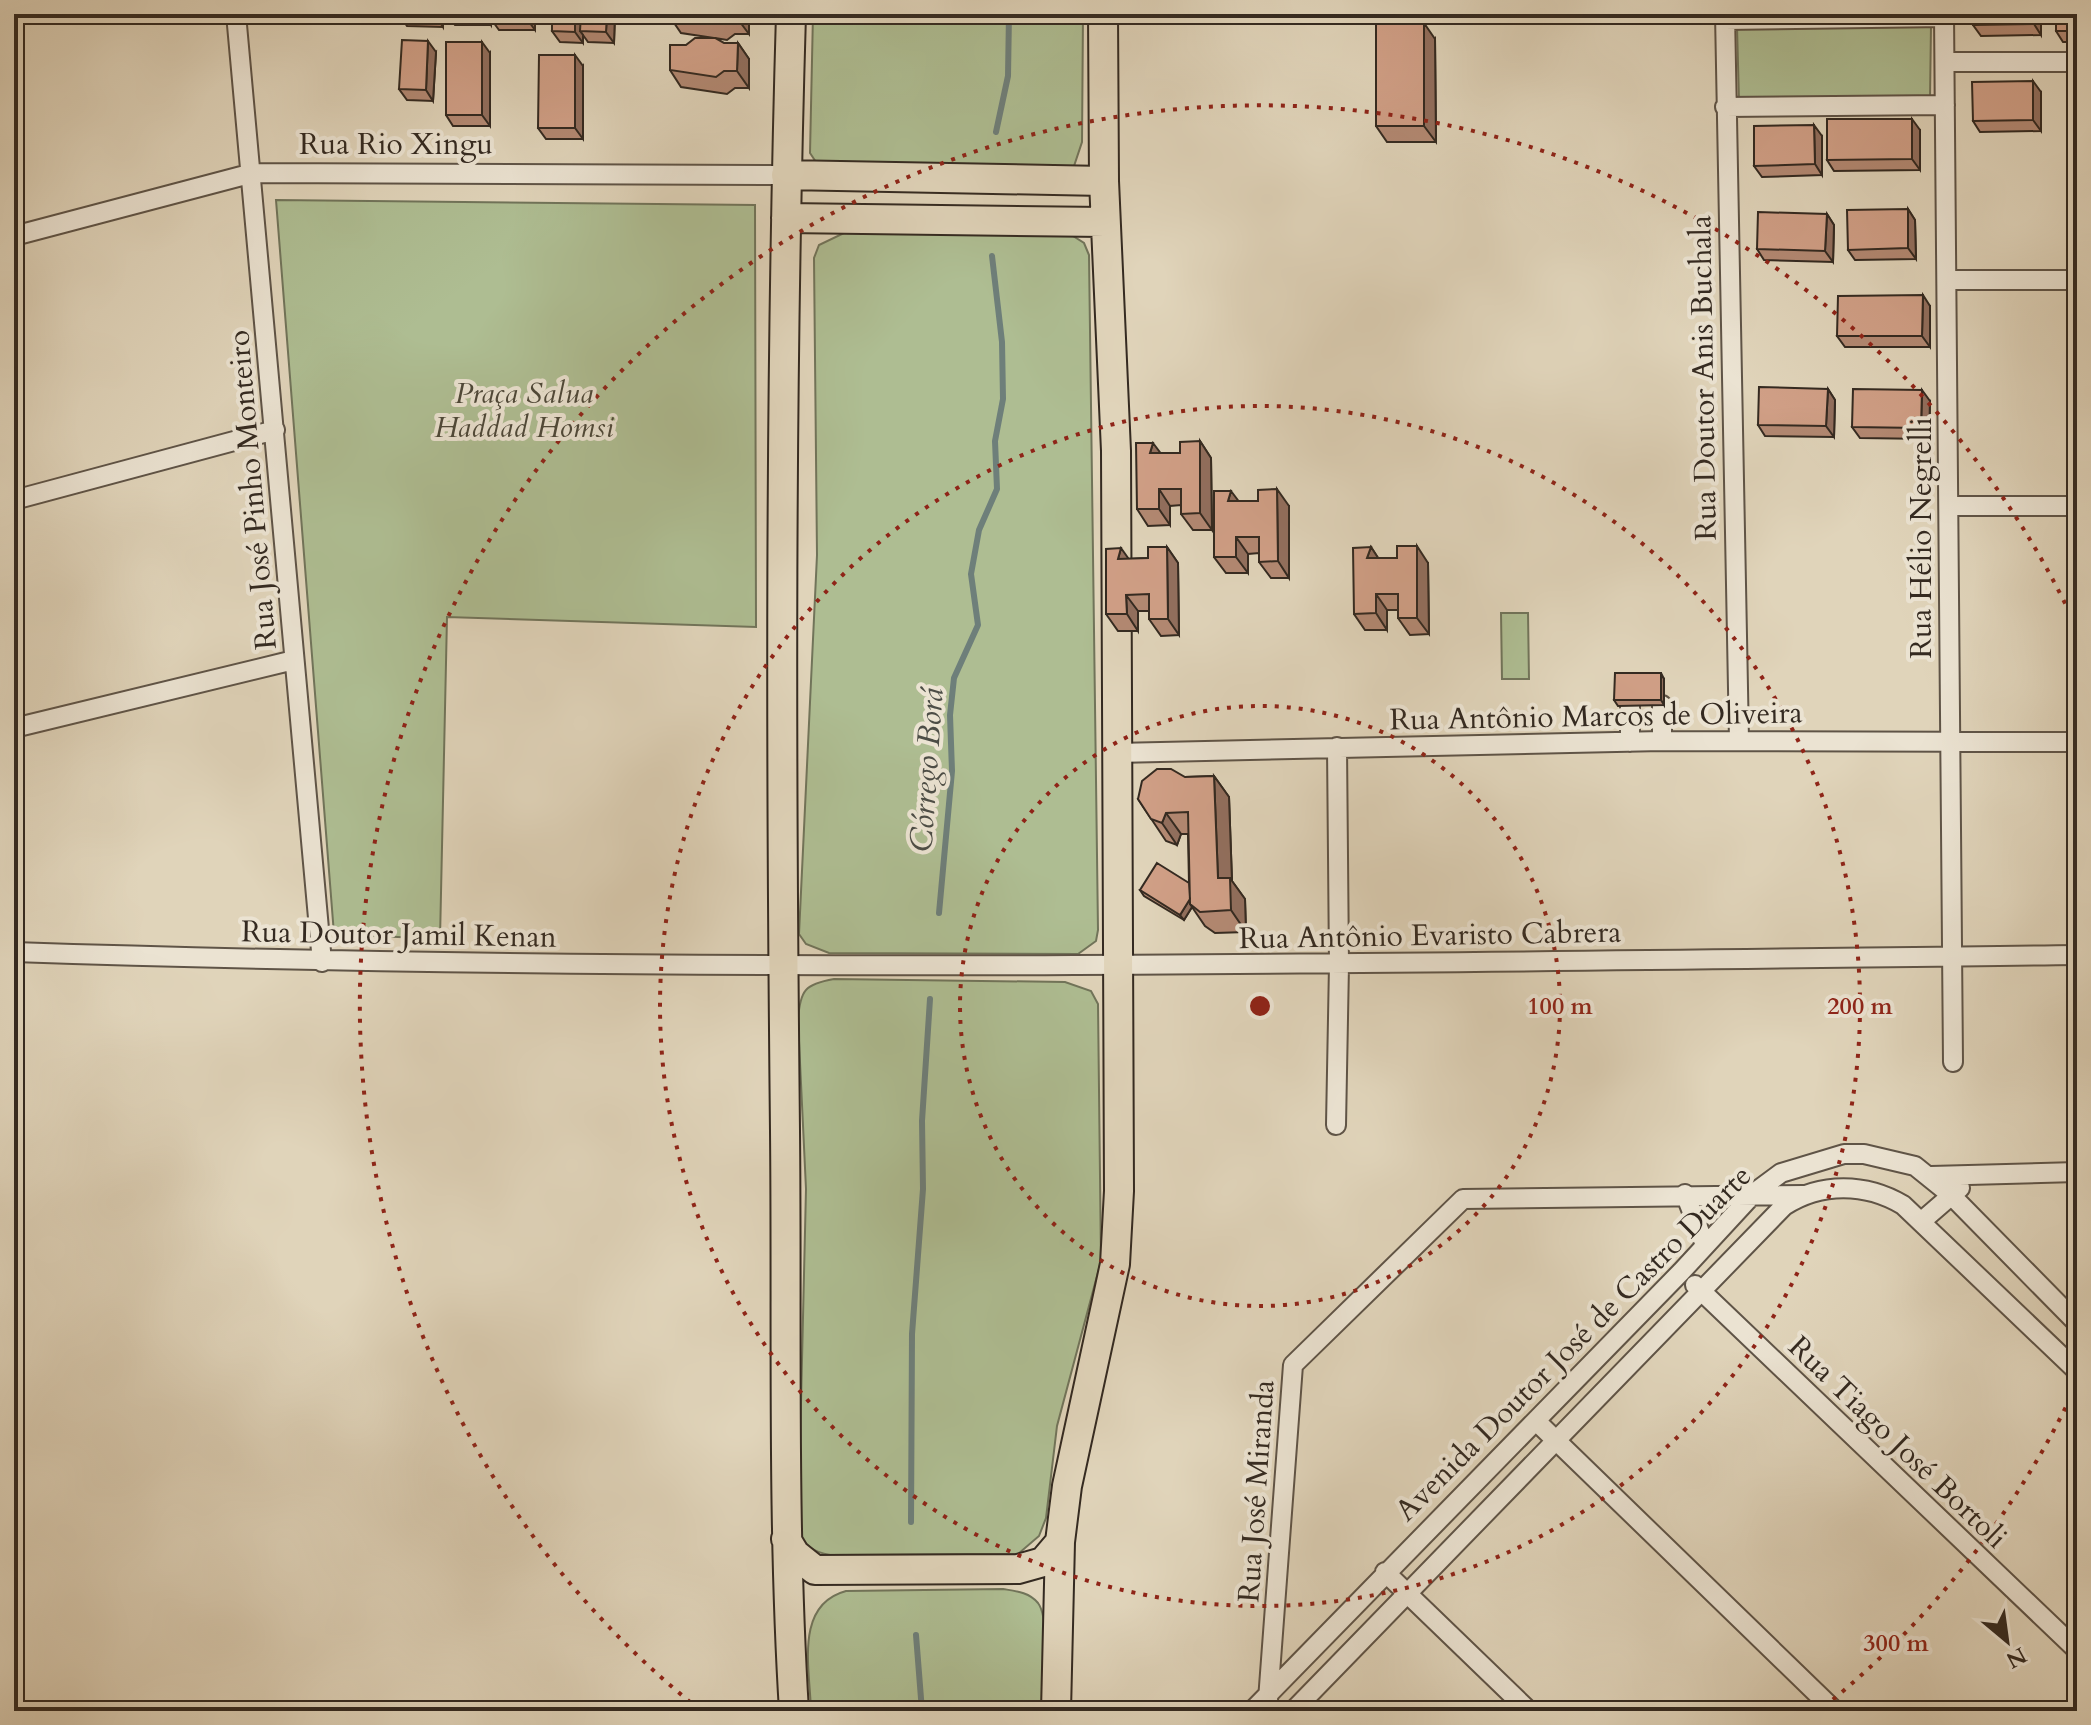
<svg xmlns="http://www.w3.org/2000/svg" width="2091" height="1725" font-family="Cardo,serif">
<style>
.green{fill:#aebd92;stroke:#71745a;stroke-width:2}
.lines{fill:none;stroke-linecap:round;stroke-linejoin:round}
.stream{stroke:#6e7f7a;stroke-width:6}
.minor-casing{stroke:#5f5447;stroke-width:22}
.primary-casing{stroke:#342a21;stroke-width:32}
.minor{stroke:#ebe3d2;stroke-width:18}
.primary{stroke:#e0d4ba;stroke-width:28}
.wall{fill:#b38973;stroke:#342a21;stroke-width:2}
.shaded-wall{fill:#926f5e;stroke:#342a21;stroke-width:2}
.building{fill:#d09f86;stroke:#342a21;stroke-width:2}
.ring{fill:none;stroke:#8f2418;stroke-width:4;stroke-dasharray:4 8}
.labels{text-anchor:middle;stroke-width:8;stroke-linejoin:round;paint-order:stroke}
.street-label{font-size:30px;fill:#342a21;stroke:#ebe3d2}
.park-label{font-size:30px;font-style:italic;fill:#4c4738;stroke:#ebe3d2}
.water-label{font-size:32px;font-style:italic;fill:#4c4d46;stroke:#ebe3d2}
.centre{fill:#8f2418;stroke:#ebe3d2;stroke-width:4}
.ring-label{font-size:24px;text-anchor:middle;font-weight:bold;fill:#8f2418;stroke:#ebe3d2;stroke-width:8;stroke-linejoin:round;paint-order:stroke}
</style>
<rect width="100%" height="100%" fill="#e0d4ba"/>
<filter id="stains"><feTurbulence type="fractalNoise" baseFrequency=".0025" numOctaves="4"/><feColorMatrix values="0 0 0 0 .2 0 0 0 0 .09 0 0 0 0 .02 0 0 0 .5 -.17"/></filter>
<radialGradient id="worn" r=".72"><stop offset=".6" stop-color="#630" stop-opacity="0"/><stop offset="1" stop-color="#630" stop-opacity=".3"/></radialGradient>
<path class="green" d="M813,14H1083L1082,142L1074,166L1064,172L820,168L810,153Z
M1931,25L1930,99L1739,101L1737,27Z
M276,200L755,205L756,627L447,617L440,939L334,934Z
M846,232L1073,236L1084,243L1089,255L1098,930L1096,941L1078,954L829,953L806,944L799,934L817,555L814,258L819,245Z
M1501,613H1528L1529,679H1502Z
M834,979L1065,982L1091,991L1098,1004L1101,1261L1057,1426L1046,1518L1039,1536L1018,1554L830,1555C813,1552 805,1546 798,1531L806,1189L798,1020C800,990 805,984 834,979Z
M1003,1589C1015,1591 1029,1592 1038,1603C1051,1620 1043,1687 1042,1711H811C810,1669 794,1605 846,1591Z"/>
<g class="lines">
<path class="stream" d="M996,132L1008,76L1009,14
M939,913L952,771L950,715L954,678L978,625L971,574L979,530L997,489L995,441L1003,399L1002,342L992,256
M911,1522L912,1334L923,1189L922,1121L930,999
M916,1635L922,1711"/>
<defs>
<path id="minor" d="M236,14L322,962
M1725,14L1739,740
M1944,14L1953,1062
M1725,20L1944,17
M1945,62H2077
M1725,107L1945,105
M14,236L253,173L786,175
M1947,280H2077
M14,500L275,430
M1949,506H2077
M1630,705V742
M1662,705V741
M14,728L294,660
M1116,753L1662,741L2077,742
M14,952C702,975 1389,963 2077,955
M1336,1125L1339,965L1337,747
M1931,1176L2077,1172
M1685,1194L1705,1245
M1923,1220L1960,1188
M1695,1285L2077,1650
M1536,1421L1835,1711
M1385,1572L1529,1711
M1268,1700L1293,1365L1463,1199L1804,1195
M1252,1711L1681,1272L1754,1193L1781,1173L1844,1154H1864L1915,1166L1951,1195L2077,1323
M1293,1711L1784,1206C1821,1182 1866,1183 1903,1205L2077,1371"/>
<path id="primary" d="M791,14C780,386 781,759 785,1131C787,1325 782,1518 794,1711
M786,175L1104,181
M786,218L1105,222
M786,1539L795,1554L815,1570L1018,1569L1043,1562L1060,1542
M1056,1711L1060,1542L1067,1486L1115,1264L1119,1191L1116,451L1104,181L1103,14"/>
</defs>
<use href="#minor" class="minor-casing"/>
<use href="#primary" class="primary-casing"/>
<use href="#minor" class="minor"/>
<use href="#primary" class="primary"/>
</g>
<path class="wall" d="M399,14H443V27L407,26Z
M447,14H535V30H499L491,19V25H455Z
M581,14H615L614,43L588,42L583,35V43L560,42L552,31L581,16Z
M670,14H749V34H735L727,40L715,38L724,43H738L749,59V88H735L727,94L681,87L670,70L686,45L714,38L681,33L670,17Z
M2041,14V35L1981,36L1973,25Z
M2077,14V42H2063L2056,31Z
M1435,39L1436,142H1387L1376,126Z
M436,52L433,101L407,100L399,89Z
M490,53V126H453L446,115Z
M583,66V139H546L538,128Z
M2041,92V131L1980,132L1973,121Z
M1920,130V170L1834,171L1827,160Z
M1822,136V175L1762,177L1754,166Z
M1908,209L1915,220L1916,259L1855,260L1848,250Z
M1827,214L1834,225L1833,262L1764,260L1757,249Z
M1930,306V347H1845L1837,336Z
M1828,389L1835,400L1834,437L1765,436L1758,425Z
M1930,401L1929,439L1860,438L1852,427Z
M1200,441L1211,458L1212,530H1193L1181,514V505L1170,506V525L1148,526L1137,509L1161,453H1180Z
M1239,501L1289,506V578H1271L1259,562V553L1248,554V573H1226L1214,557Z
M1167,547L1178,563L1179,635L1161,636L1149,619V611H1138V631H1118L1106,614L1129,559L1148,558Z
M1371,547L1378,558L1428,563L1429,634L1410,635L1398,618V610H1387V630H1365L1354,614Z
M1664,679V705L1618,706L1614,700Z
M1214,776L1229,797L1232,881L1245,899L1246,932L1215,933L1205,926L1192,907L1184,920L1144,896L1140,890L1189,883L1188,834H1181L1177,845L1166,841L1138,799L1185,777Z"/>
<path class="shaded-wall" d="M436,14H443V27L436,16Z
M484,14H491V25Z
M527,14H535V30L527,19Z
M575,14H579L583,19L580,31L583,35V43L575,32Z
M607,14H615L614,43L606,32Z
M737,14H749V34L737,18Z
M2034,14H2041V35L2034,24Z
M1424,23L1435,39L1436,142L1424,126Z
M428,41L436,52L433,101L426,90Z
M482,42L490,53V126L482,115Z
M738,43L749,59V88L737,71Z
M575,55L583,66V139L575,128Z
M2033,81L2041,92V131L2033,120Z
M1912,119L1920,130V170L1912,159Z
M1814,125L1822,136V175L1815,164Z
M1908,209L1915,220L1916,259L1908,248Z
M1827,214L1834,225L1833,262L1825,251Z
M1923,295L1930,306V347L1922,336Z
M1828,389L1835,400L1834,437L1826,426Z
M1922,390L1930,401L1929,439L1921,428Z
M1200,441L1211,458L1212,530L1200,513Z
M1153,443L1165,459L1150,453Z
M1159,489L1170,506V525L1159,509Z
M1277,489L1289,506V578L1278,561Z
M1231,491L1243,507L1228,501Z
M1236,537L1248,554V573L1236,557Z
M1417,546L1428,563L1429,634L1417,618Z
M1167,547L1178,563L1179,635L1168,619Z
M1371,547L1382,564L1367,558Z
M1121,548L1133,565L1118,559Z
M1376,594L1387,610V630L1376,613Z
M1126,595L1138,611V631L1127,614Z
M1661,673L1664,679V705L1661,700Z
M1214,776L1229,797L1232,881L1245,899L1246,932L1231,910L1218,878Z
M1166,813L1181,834L1177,845L1162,823Z
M1197,887L1190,904L1192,907L1184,920L1180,915Z"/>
<path class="building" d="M399,14H436V16H399Z
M491,14H527V19H491Z
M552,14H575V32L552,31Z
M581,14H607L606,32L580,31Z
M670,14H737V18H724L716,24L670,17Z
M1973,14H2034V24L1973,25Z
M2056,14H2077V31H2056Z
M1376,23H1424V126H1376Z
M695,38H715L724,43H738L737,71H724L716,77L670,70V45H686Z
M402,40L428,41L426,90L399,89Z
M446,42H482V115H446Z
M539,55H575V128H538Z
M2033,81V120L1973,121L1972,82Z
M1827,119H1912V159L1827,160Z
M1814,125L1815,164L1754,166V126Z
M1908,209V248L1848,250L1847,210Z
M1758,212L1827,214L1825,251L1757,249Z
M1923,295L1922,336H1837L1838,296Z
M1759,387L1828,389L1826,426L1758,425Z
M1853,389L1922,390L1921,428L1852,427Z
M1200,441V513L1181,514V489H1159V509H1137L1136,443H1153L1150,453H1180V442Z
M1277,489L1278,561L1259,562V537H1236V557H1214V491H1231L1228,501H1258V490Z
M1397,546H1417V618H1398V594H1376V613L1354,614L1353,548L1371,547L1367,558H1397Z
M1148,547H1167L1168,619H1149V594L1126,595L1127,614H1106V549L1121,548L1118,559L1148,558Z
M1615,673H1661V700H1614Z
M1157,769H1171L1185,777L1214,776L1218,878H1230L1231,910L1200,912L1190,904L1188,812L1166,813L1162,823L1151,819L1138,799L1142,781Z
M1157,863L1189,883L1190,899L1180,915L1140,890Z"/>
<g class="ring">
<circle cx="1260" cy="1006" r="300"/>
<circle cx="1260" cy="1006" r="600"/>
<path d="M2076 1386A900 900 0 0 1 1820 1710M700 1710A900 900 0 1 1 2076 626"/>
</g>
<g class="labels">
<g class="street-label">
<text x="396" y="154">Rua Rio Xingu</text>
<text transform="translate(1703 378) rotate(-91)" y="10">Rua Doutor Anis Buchala</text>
<text transform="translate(252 490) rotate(-95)" y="10">Rua José Pinho Monteiro</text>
<text transform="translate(1921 538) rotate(-90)" y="10">Rua Hélio Negrelli</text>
<text transform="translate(1596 716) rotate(-1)" y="10">Rua Antônio Marcos de Oliveira</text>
<text transform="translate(399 934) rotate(1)" y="10">Rua Doutor Jamil Kenan</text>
<text transform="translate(1430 935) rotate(-1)" y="10">Rua Antônio Evaristo Cabrera</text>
<text transform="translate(1573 1343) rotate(-45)" y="10">Avenida Doutor José de Castro Duarte</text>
<text transform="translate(1898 1442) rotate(44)" y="10">Rua Tiago José Bortoli</text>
<text transform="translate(1256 1491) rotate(-86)" y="10">Rua José Miranda</text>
</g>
<g class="park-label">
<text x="524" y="403">Praça Salua<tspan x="524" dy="34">Haddad Homsi</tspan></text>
</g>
<g class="water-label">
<text transform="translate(926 770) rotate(-86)" y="11">Córrego Borá</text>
</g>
</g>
<circle cx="1260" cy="1006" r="12" class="centre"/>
<g class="ring-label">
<text x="1560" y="1014">100 m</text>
<text x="1860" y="1014">200 m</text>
<text x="1896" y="1651">300 m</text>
</g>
<rect width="2091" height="1725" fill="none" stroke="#e0d4ba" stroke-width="48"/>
<rect x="16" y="16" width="2059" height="1693" fill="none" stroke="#342a21" stroke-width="4"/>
<rect x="24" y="24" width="2043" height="1677" fill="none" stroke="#342a21" stroke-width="2"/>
<g transform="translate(2007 1641) rotate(151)" stroke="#ebe3d2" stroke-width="6" paint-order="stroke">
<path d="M0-6L14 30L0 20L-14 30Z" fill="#342a21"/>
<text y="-12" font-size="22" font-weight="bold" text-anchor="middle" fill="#342a21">N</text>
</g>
<rect width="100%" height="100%" filter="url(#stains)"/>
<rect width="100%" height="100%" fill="url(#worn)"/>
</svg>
